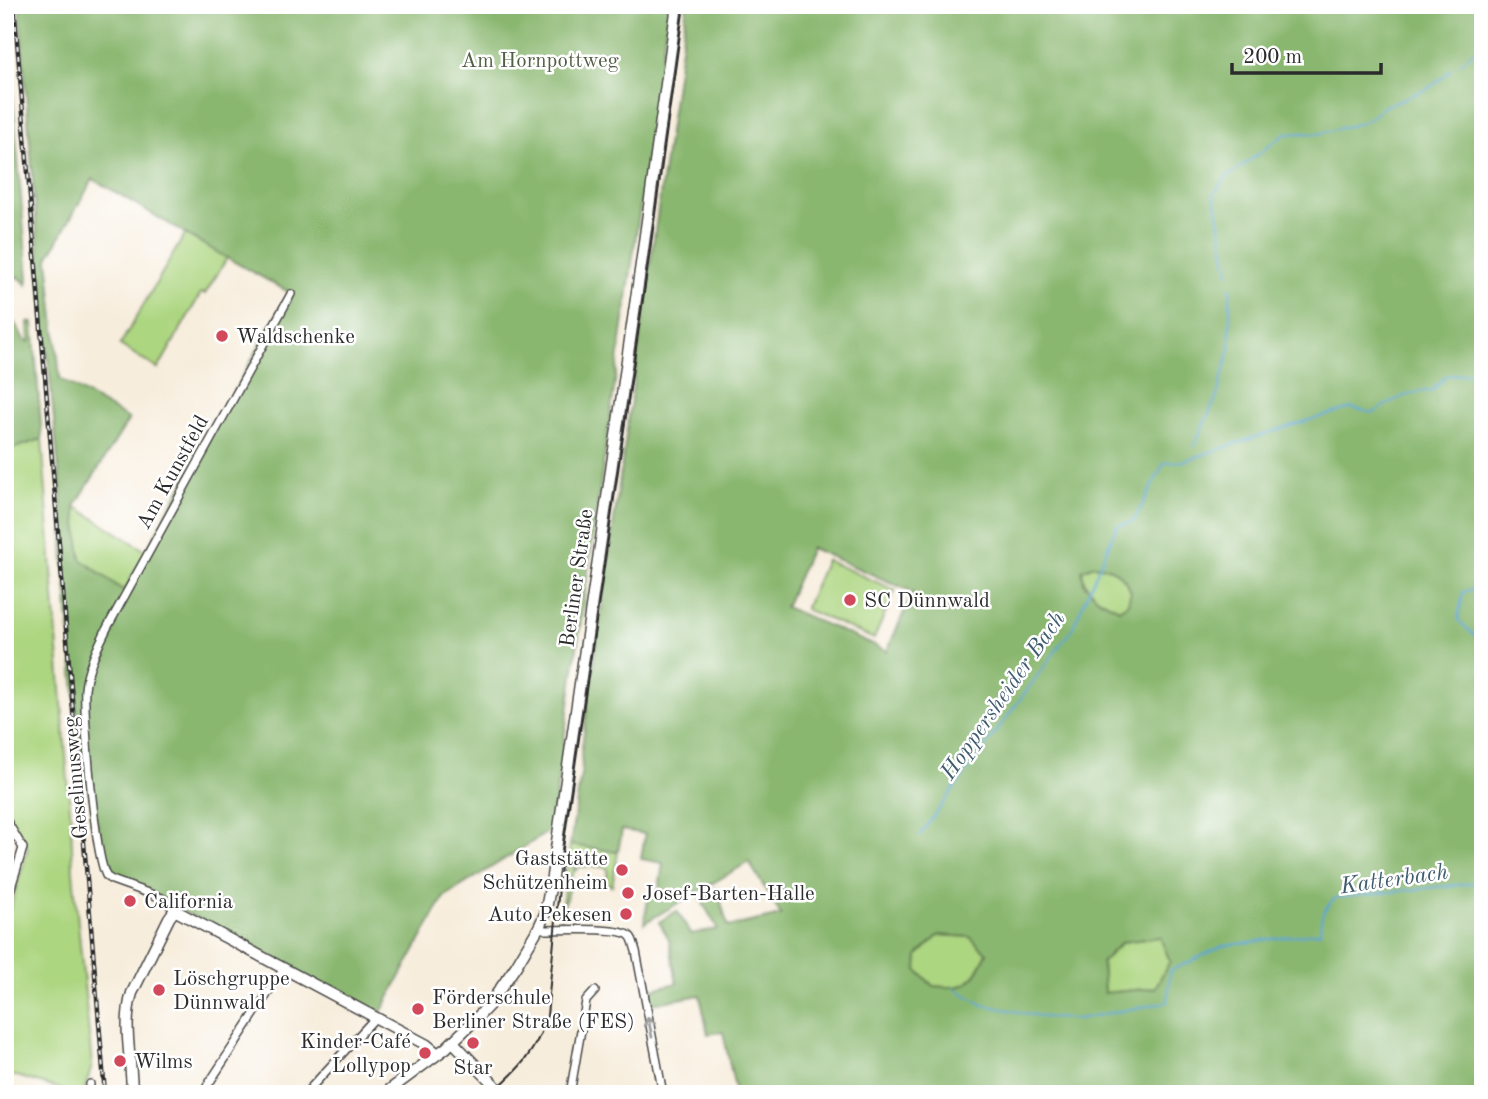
<svg xmlns="http://www.w3.org/2000/svg" width="1488" height="1099" font-family="'Old Standard TT',serif">
<style>
.green{fill:#add681;stroke:#6c8056;stroke-width:2}
.forest{fill:#8ab76f;stroke:#5a714d;stroke-width:2;fill-rule:evenodd}
.lines{fill:none;stroke-linecap:round;stroke-linejoin:round}
.stream{stroke:#5da6d4;stroke-width:2}
.minor-casing{stroke:#4a4846;stroke-width:10}
.major-casing{stroke:#4a4846;stroke-width:13}
.minor{stroke:#fff;stroke-width:7}
.major{stroke:#fff;stroke-width:10}
.tram{stroke:#2b2b2b;stroke-width:2}
.rail-casing{stroke:#2b2b2b;stroke-width:4.5}
.rail{stroke:#fff;stroke-width:2;stroke-dasharray:5;stroke-linecap:butt}
.oneway{stroke:#a0a0a0}
.poi-dot{fill:#d1495b;stroke:#fff;stroke-width:2.5}
.labels{text-anchor:middle;stroke-width:5;stroke-linejoin:round;paint-order:stroke}
.park-label{font-size:21px;fill:#525e45;stroke:#fff}
.poi-label{font-size:21px;fill:#2b2b2b;stroke:#fff;text-anchor:start}
.street-label{font-size:21px;fill:#2b2b2b;stroke:#fff}
.water-label{font-size:23px;font-style:italic;fill:#3f5c6f;stroke:#fff}
</style>
<rect width="100%" height="100%" fill="#fff"/>
<filter id="ink" filterUnits="userSpaceOnUse"><feTurbulence type="fractalNoise" baseFrequency=".0143" numOctaves="2"/><feDisplacementMap in="SourceGraphic" scale="14" xChannelSelector="R" yChannelSelector="G"/><feConvolveMatrix kernelMatrix="1 2 1 2 8 2 1 2 1" color-interpolation-filters="sRGB"/></filter>
<filter id="wash" filterUnits="userSpaceOnUse"><feTurbulence type="fractalNoise" baseFrequency=".00686" numOctaves="4" result="noise"/><feDisplacementMap in="SourceGraphic" scale="28" xChannelSelector="R" yChannelSelector="G"/><feGaussianBlur stdDeviation="1.57" result="paint"/><feColorMatrix in="noise" values="0 0 0 0 0 0 0 0 0 0 0 0 0 0 0 0 0 1.4 0 .05"/><feComposite in="paint" operator="in"/></filter>
<g filter="url(#wash)">
<rect width="100%" height="100%" fill="#f7eddc"/>
<path class="green" d="M185,234L227,258L205,294L201,293L158,369L120,345Z
M42,439L71,821L73,872L92,1066L83,1094H76L17,1076H5V926L28,848L5,812V451Z
M75,506L146,551L125,592L81,559Z
M826,560L895,590L874,639L805,609Z
M1094,565C1113,567 1123,573 1131,592L1128,603L1119,609C1099,599 1085,594 1082,570Z
M570,845L618,852L612,886L606,884L608,870L606,867H580L576,870L572,860L571,865L575,871L572,874L559,926Z
M939,935L970,937L987,953C970,984 970,990 933,986L917,970L918,955Z
M1160,937L1170,961L1155,988L1104,993L1102,962L1122,942Z"/>
<path class="forest" d="M19,5H669L551,830L444,897L379,1016L117,876L106,861L80,751L64,563L61,492L42,296ZM93,179L227,258L289,292L124,591L81,559L75,506L129,419L60,379L48,258Z
M687,5H1483V1094H736L723,1032L708,1034L700,995L651,1004L648,990L677,983L669,939L659,922L677,911L691,934L718,929L700,898L717,888L728,927L781,915L749,862L644,923L649,894L658,896L663,863L641,859L645,834L622,830L618,852L570,845L582,768L581,753ZM811,548L913,592L887,651L785,607ZM1094,565C1113,567 1123,573 1131,591L1128,603L1119,609L1099,599L1084,584L1082,570ZM939,935L970,937L987,953C972,984 969,990 933,986L917,970L918,955ZM1160,937L1170,961L1155,988L1104,993L1102,962L1122,942Z
M5,6L28,279L27,285L18,276L10,283H5Z
M5,309L11,317L25,341L29,342L28,322L33,323L42,439L5,451Z"/>
<g class="lines">
<path class="stream" d="M1460,63L1483,44
M1229,273L1214,193L1226,178L1285,134L1302,133L1318,134L1365,122L1385,106L1431,87L1451,70
M1194,446L1217,396L1230,348V287
M1483,586L1463,592L1458,620L1477,638L1483,648
M1482,800L1483,797
M1478,832L1481,807
M920,835L1072,629L1117,526L1134,521L1164,463L1184,461L1280,429L1351,408L1374,413C1390,401 1412,390 1432,391L1446,376L1478,372
M954,988L983,1005L1050,1018L1078,1019L1168,1002L1170,971L1223,946L1320,932C1321,914 1322,911 1335,898L1483,882"/>
</g>
</g>
<g filter="url(#ink)">
<g class="lines">
<defs>
<path id="minor" d="M5,818L23,848L5,907
M174,911L172,907L162,898L112,880C110,879 109,878 107,877C95,861 83,713 85,689C87,668 98,647 107,628L291,294
M539,927L546,930C561,930 622,927 630,936C634,940 634,946 636,951L663,1094
M89,1094L90,1084
M202,1094L283,970
M305,1094L375,1018
M570,1094L586,1001L595,991"/>
<path id="major" d="M453,1042L503,1094
M132,1094C132,1060 122,1025 132,993L169,918L174,911L178,912L427,1045L438,1054
M384,1094L446,1048L474,1021L489,1005L516,966L539,927L545,914L551,883L641,264L677,5"/>
</defs>
<use href="#minor" class="minor-casing"/>
<use href="#major" class="major-casing"/>
<use href="#minor" class="minor"/>
<use href="#major" class="major"/>
<path class="tram" d="M490,1094C517,1072 537,1051 547,1016L562,855L648,265L684,5"/>
<defs>
<path id="rail" d="M14,5L105,1094"/>
</defs>
<use href="#rail" class="rail-casing"/>
<use href="#rail" class="rail"/>
</g>
<defs><path id="oneway-shaft" d="M-6 0H5M1.5-3L5.5 0L1.5 3" fill="none" stroke-width="1.6" stroke-linecap="round" stroke-linejoin="round" transform="scale(1.75)"/></defs>
<use class="oneway" href="#oneway-shaft" transform="translate(650 1027) rotate(-101)"/>
</g>
<g class="poi-dot">
<circle cx="222" cy="336" r="7"/>
<circle cx="850" cy="600" r="7"/>
<circle cx="622" cy="870" r="7"/>
<circle cx="628" cy="893" r="7"/>
<circle cx="130" cy="901" r="7"/>
<circle cx="626" cy="914" r="7"/>
<circle cx="159" cy="990" r="7"/>
<circle cx="418" cy="1009" r="7"/>
<circle cx="473" cy="1043" r="7"/>
<circle cx="425" cy="1053" r="7"/>
<circle cx="120" cy="1061" r="7"/>
</g>
<g class="labels">
<g class="park-label">
<text x="540" y="67">Am Hornpottweg</text>
</g>
<g class="poi-label">
<text x="236" y="343">Waldschenke</text>
<text x="864" y="607">SC Dünnwald</text>
<text x="608" y="865" text-anchor="end">Gaststätte<tspan x="608" dy="24">Schützenheim</tspan></text>
<text x="642" y="900">Josef-Barten-Halle</text>
<text x="144" y="908">California</text>
<text x="612" y="921" text-anchor="end">Auto Pekesen</text>
<text x="173" y="985">Löschgruppe<tspan x="173" dy="24">Dünnwald</tspan></text>
<text x="432" y="1004">Förderschule<tspan x="432" dy="24">Berliner Straße (FES)</tspan></text>
<text x="411" y="1048" text-anchor="end">Kinder-Café<tspan x="411" dy="24">Lollypop</tspan></text>
<text x="134" y="1068">Wilms</text>
<text x="473" y="1074" text-anchor="middle">Star</text>
</g>
<g class="street-label">
<text transform="translate(172 472) rotate(-61)" y="7">Am Kunstfeld</text>
<text transform="translate(576 578) rotate(-82)" y="7">Berliner Straße</text>
<text transform="translate(75 778) rotate(-95)" y="7">Geselinusweg</text>
</g>
<g class="water-label">
<text transform="translate(1002 695) rotate(-55)" y="8">Hoppersheider Bach</text>
<text transform="translate(1394 878) rotate(-8)" y="8">Katterbach</text>
</g>
</g>
<rect width="1488" height="1099" fill="none" stroke="#fff" stroke-width="28"/>
<path d="M1232 63v10h149v-10" fill="none" stroke="#2b2b2b" stroke-width="3.5"/>
<text x="1243" y="63" font-size="21" fill="#2b2b2b" stroke="#ffffff" stroke-width="5" paint-order="stroke">200 m</text>
</svg>
